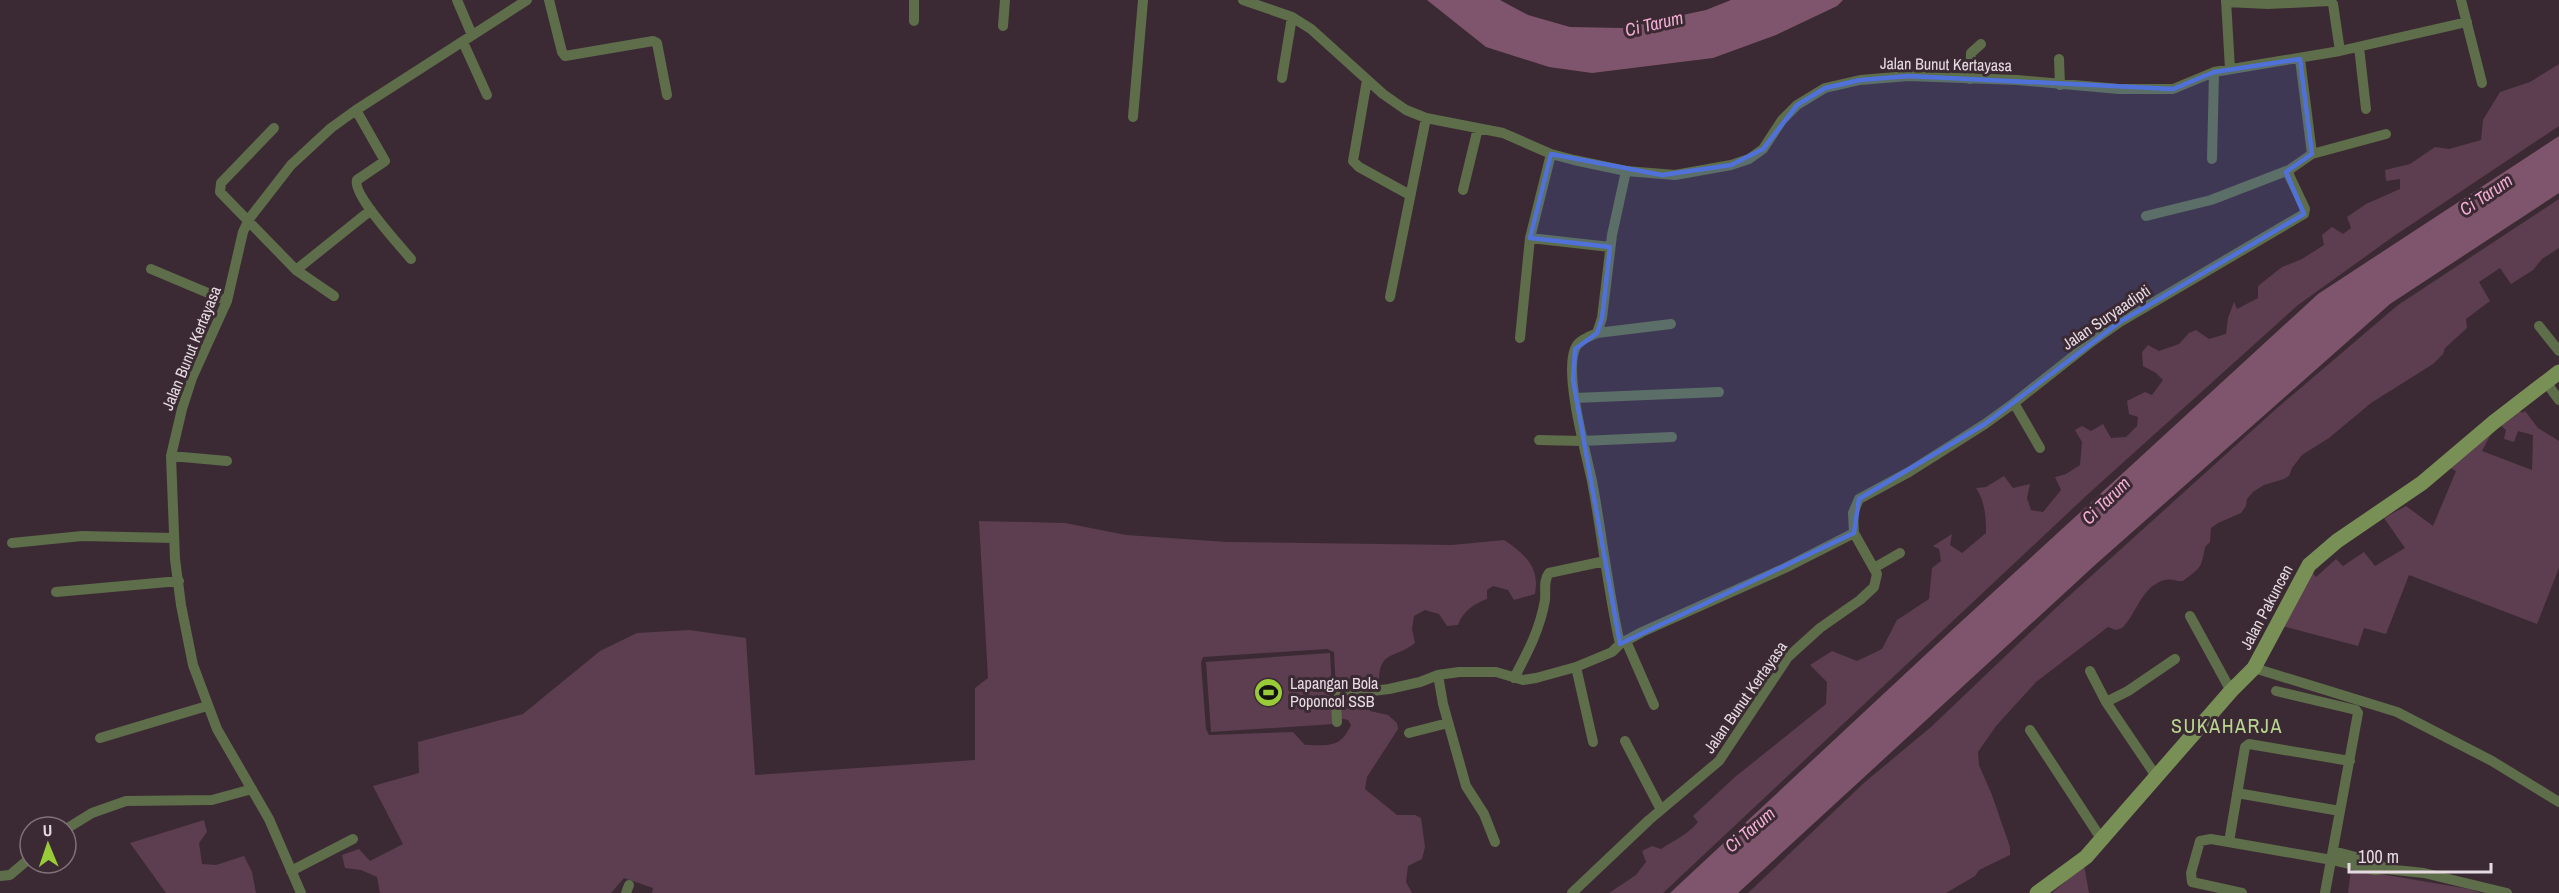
<svg xmlns="http://www.w3.org/2000/svg" width="2559" height="893" font-family="'Archivo Narrow',sans-serif">
<style>
.green{fill:#5d3e50}
.water{fill:#7f556d}
.lines{fill:none;stroke-linecap:round;stroke-linejoin:round}
.street{stroke:#5e6d4a;stroke-width:10}
.secondary{stroke:#788f56;stroke-width:15}
.marked{fill:#5071da;fill-opacity:0.2;stroke:#5071da;stroke-width:4.5;stroke-linejoin:round}
.labels{text-anchor:middle;stroke-width:6;stroke-linejoin:round;paint-order:stroke}
.street-label{font-size:16px;fill:#e7dbe2;stroke:#3b2a33}
.poi-label{font-size:16px;fill:#e7dbe2;stroke:#3b2a33;text-anchor:start}
.water-label{font-size:18px;font-style:italic;fill:#f2add4;stroke:#3b2a33}
.quarter-label{font-size:20px;letter-spacing:1.5px;fill:#b8d68f;stroke:#3b2a33}
</style>
<rect width="100%" height="100%" fill="#3b2a33"/>
<path class="green" d="M2559,64V126L2394,236L2298,305L2087,495L1663,893H1609L1636,875L1646,862L1642,851L1652,846L1661,849C1676,839 1686,836 1698,822L1693,816L1735,777L1826,704L1827,682L1810,665L1832,651L1857,661L1882,649L1897,620L1929,599L1932,568L1941,561L1939,549L1933,546L1952,534L1950,545L1962,553L1986,533C1986,517 1985,501 1976,488L1986,487L2004,476L2013,488L2030,484L2027,498L2031,510L2043,512L2061,490L2055,477L2066,474L2080,465L2082,442L2075,430L2082,426L2091,431L2103,424L2111,438L2126,437L2137,426L2138,417L2129,414L2127,401L2145,392L2152,395L2163,380L2156,373L2143,366L2142,352L2148,345L2159,351L2179,344L2189,333L2196,330L2209,339L2226,334L2228,318L2234,302L2237,309L2258,298V286L2282,267L2302,259L2324,245L2322,235L2332,227L2343,234L2351,228L2347,217L2366,204L2400,189V179L2386,181L2385,170L2410,164L2435,147L2449,149L2481,140L2483,120L2500,92L2530,82Z
M2559,199V248L2542,259L2533,270L2511,284L2500,268L2479,282L2490,301L2466,319L2467,328L2445,348L2443,354L2433,364L2371,403L2329,438L2302,455L2292,468L2289,476L2284,479L2264,485L2253,492L2247,499L2246,506L2241,513L2218,523L2211,528L2210,542L2205,547C2201,569 2201,567 2183,581C2177,582 2171,578 2165,580C2141,586 2137,614 2122,628L2116,630L2108,627L2036,682L1996,726L1978,752L1979,765L1992,795L2010,847V855L1979,870L1975,876L1946,893H1748L1865,782L1931,727L2058,606L2276,409L2398,305Z
M2518,408L2522,413L2525,411L2538,428L2559,441V568L2537,624L2409,575L2386,634L2364,628L2358,646L2282,626L2311,571L2316,577L2336,559L2343,566L2364,552L2375,566L2405,548L2384,518L2406,506L2433,526L2456,471L2447,466L2492,432L2482,451L2532,470L2533,435L2518,431L2514,442L2504,439L2506,430L2500,425Z
M979,521L1065,523L1126,535L1227,542L1452,545L1504,540C1525,554 1540,567 1535,594L1514,600L1508,590L1493,586L1487,590V599C1475,603 1462,612 1458,625L1447,626L1439,614L1425,610L1414,616L1412,629L1415,643C1394,660 1378,649 1379,685L1336,692L1334,652L1327,649L1203,657L1201,663L1206,729L1209,735L1293,732L1305,745C1328,745 1340,749 1351,725L1348,720L1340,718L1339,703C1348,698 1358,698 1368,698L1370,711L1388,715L1397,723L1398,729L1367,777L1365,789L1397,815H1415L1421,818L1425,847L1422,859L1408,866L1406,882L1412,893H652L653,888L624,878L611,893H380L377,877L361,870L345,868L342,855L359,849L370,861L403,844L373,786L419,773L418,742L523,714L600,651L637,633L689,630L746,638L755,775L975,760V688L988,678Z
M1330,653L1334,724L1211,732L1206,662Z
M204,820L207,832L199,843L202,864L216,865L244,856L252,872L256,893H166L130,843Z
M2084,865L2089,893H2052Z
M2351,869L2469,889L2481,893H2348Z"/>
<path class="water" d="M1427,0H1500L1528,15L1570,27L1622,28L1706,10L1731,0H1843L1837,6L1776,35L1713,58L1592,73L1549,67L1486,47Z
M2559,136V193L2390,304L2095,565L1738,893H1670L1952,630L2318,294Z"/>
<g class="lines">
<path class="street" d="M457,0L472,35
M549,0L562,52L565,56L653,41L657,43L667,95
M914,0V21
M1243,0L1292,17L1311,29L1383,94L1406,110L1426,118L1503,133L1551,154L1574,160L1626,171L1675,175L1731,165L1749,159L1763,149L1782,120L1797,105L1825,88L1860,80L1908,76L2017,80L2119,89H2173L2214,72L2340,51L2467,22
M2226,0L2230,69
M2461,0L2482,83
M2226,2L2268,4L2330,1L2333,4L2340,51
M1003,26L1005,0
M463,42L487,95
M2359,47L2366,109
M2059,59L2060,85
M1282,78L1292,17
M1970,79L1971,53L1981,44
M1367,80L1353,161L1359,167L1410,195
M356,110L385,161L357,180C352,194 400,246 411,259
M1133,117L1143,0
M274,128L221,183L220,192L296,270L334,296
M2312,154L2386,134
M2212,159L2214,72
M1463,190L1478,128
M2146,216L2211,200L2289,170
M1530,238L1610,247
M151,269L227,301
M296,270L371,210
M1390,297L1426,118
M2539,326L2559,351
M1597,333L1671,324
M1520,338L1530,238L1551,154
M2546,382L2559,400
M1575,398L1719,392
M2014,403L2040,448
M1539,440L1582,441L1672,437
M171,456L227,461
M1854,533L1853,513L1859,499L1909,472L1985,424L2014,403L2090,343L2120,322L2304,214L2305,209L2289,175V170L2312,154L2300,59
M12,543L82,536L173,538
M1874,568L1900,553
M56,592L179,581
M2190,616L2231,691
M1626,641L1654,705
M1620,644C1608,590 1602,535 1592,481C1586,453 1564,374 1575,349C1578,340 1589,337 1597,333L1602,318L1612,235L1626,171
M1576,667L1593,742
M2254,668L2397,712L2492,761L2559,802
M2090,671L2106,702L2156,776
M1438,675L1443,704L1466,786L1484,814L1495,842
M1514,678C1528,652 1540,629 1545,600C1546,590 1543,581 1549,573L1605,561
M2276,691L2356,710L2358,713L2325,893
M2106,702L2128,691L2175,659
M1337,722L1336,701L1340,695L1389,689L1420,682L1438,675L1459,672H1496L1523,680L1536,678L1576,667L1612,652L1620,644L1642,632L1785,568L1854,533
M2030,730L2102,840
M1409,733L1448,723
M100,738L207,706
M1625,741L1661,810
M2237,793L2340,811
M66,829L92,813L126,801L212,800L252,789
M2229,842L2245,747L2249,744L2350,761
M2333,851L2375,862L2386,869
M291,871L353,839
M0,876L10,875L30,858
M301,893L269,819L217,729L193,665L181,605L175,559L171,456L182,409L192,378L227,301L243,232L249,219L291,165L331,128L356,110L527,0
M626,893L629,885
M1572,893L1649,820L1719,761L1788,657L1820,628L1860,600L1874,587L1877,574L1854,533
M2242,893L2192,882L2191,873L2200,841L2211,839L2332,860L2374,870L2386,869L2424,873L2507,893"/>
<path class="secondary" d="M2037,893L2086,857L2231,691L2254,668L2309,565L2337,541L2422,483L2494,422L2559,372"/>
</g>
<path class="marked" d="M2300,59L2312,154L2286,172L2304,214L2120,322L1985,424L1859,499L1854,533L1620,644L1573,380L1575,349L1597,333L1602,318L1610,247L1530,238L1551,154L1662,175L1731,165L1763,149L1797,105L1825,88L1860,80L1908,76L2173,89L2214,72Z"/>
<defs>
<symbol id="stadium-disc" viewBox="-11 -11 22 22"><circle r="9.5" fill="#98cb37" stroke="#3b2a33"/><path d="M0-5a6.5 5 0 1 0 0 10a6.5 5 0 1 0 0-10ZM-3.5-1.8h7v3.6h-7Z" fill="#111"/></symbol>
</defs>
<g fill-rule="evenodd">
<use href="#stadium-disc" x="1252" y="676" width="33" height="33"/>
</g>
<g class="labels">
<g class="street-label">
<text transform="translate(1946 64) rotate(1)" y="6">Jalan Bunut Kertayasa</text>
<text transform="translate(2106 317) rotate(-34)" y="6">Jalan Suryaadipti</text>
<text transform="translate(191 348) rotate(-68)" y="6">Jalan Bunut Kertayasa</text>
<text transform="translate(2266 607) rotate(-62)" y="6">Jalan Pakuncen</text>
<text transform="translate(1745 697) rotate(-55)" y="6">Jalan Bunut Kertayasa</text>
</g>
<g class="poi-label">
<text x="1290" y="689">Lapangan Bola<tspan x="1290" dy="18">Poponcol SSB</tspan></text>
</g>
<g class="water-label">
<text transform="translate(1654 24) rotate(-13)" y="6">Ci Tarum</text>
<text transform="translate(2486 195) rotate(-34)" y="6">Ci Tarum</text>
<text transform="translate(2106 501) rotate(-44)" y="6">Ci Tarum</text>
<text transform="translate(1750 830) rotate(-40)" y="6">Ci Tarum</text>
</g>
<g class="quarter-label">
<text x="2227" y="733">SUKAHARJA</text>
</g>
</g>
<g transform="translate(48 845) rotate(358)"><circle r="28" fill="#3b2a33" stroke="#807179" stroke-width="1.5"/>
<path d="M0-4.5L10 22L0 15L-10 22Z" fill="#98cb37"/>
<text y="-9" font-size="16" font-weight="bold" text-anchor="middle" fill="#e7dbe2">U</text>
</g>
<path d="M2349 863v9h142v-9" fill="none" stroke="#e7dbe2" stroke-width="3"/>
<text x="2358" y="863" font-size="18" fill="#e7dbe2" stroke="#3b2a33" stroke-width="4.5" paint-order="stroke">100 m</text>
</svg>
